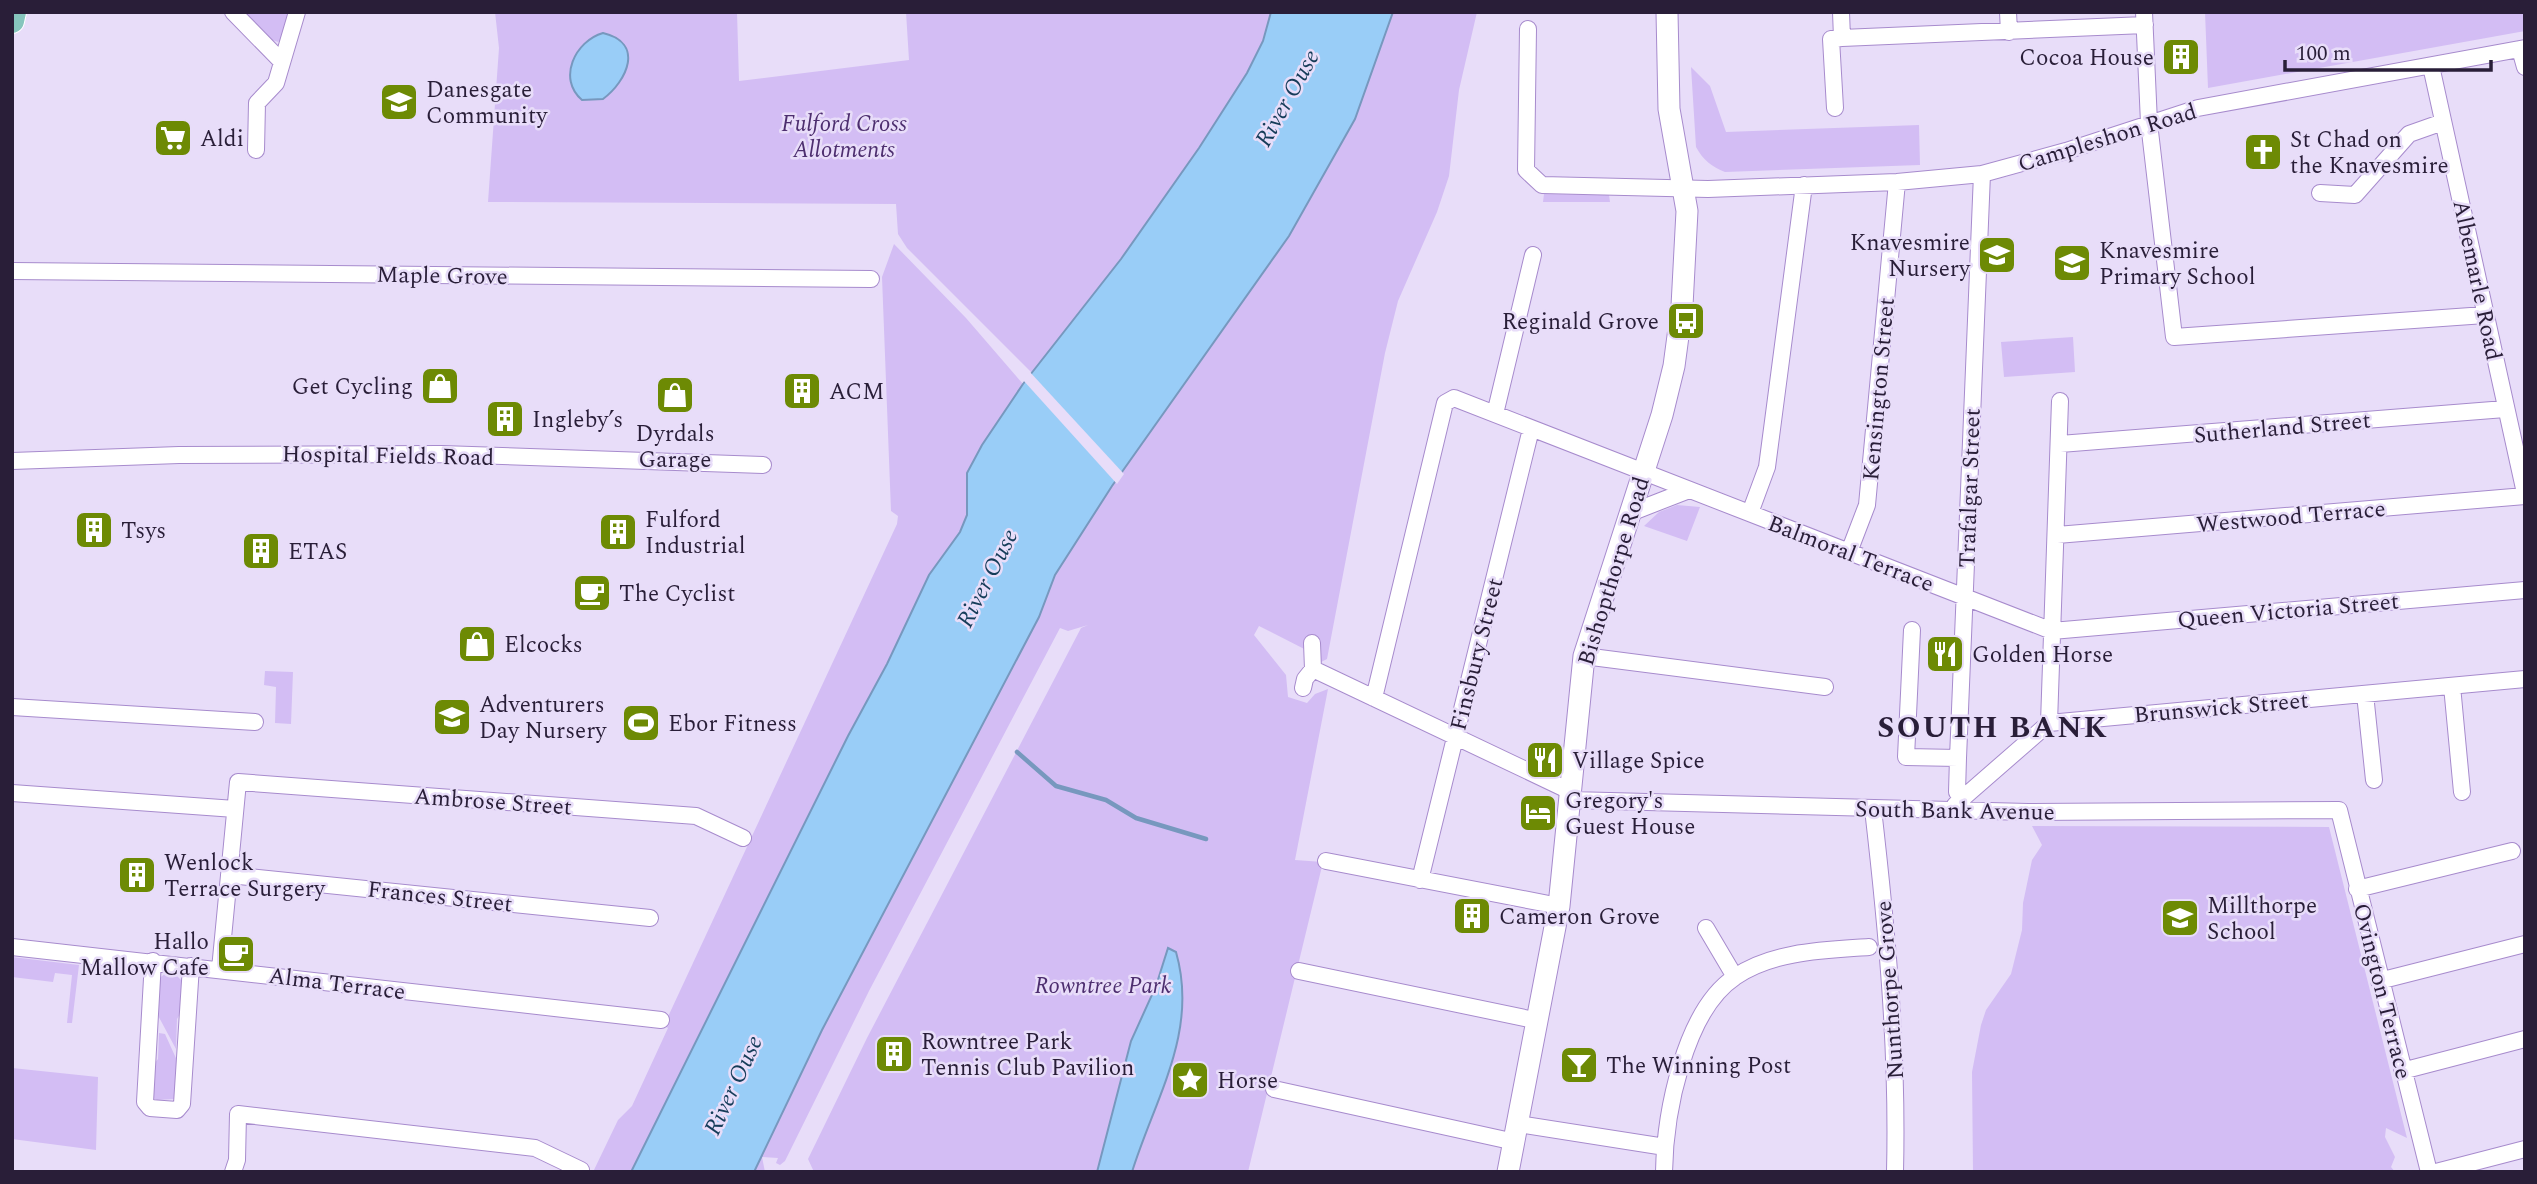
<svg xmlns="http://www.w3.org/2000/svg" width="2537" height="1184" font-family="Spectral,serif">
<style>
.green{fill:#d3bdf4}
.water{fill:#99cdf7;stroke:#7798be;stroke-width:2}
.pier{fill:#e8ddf9}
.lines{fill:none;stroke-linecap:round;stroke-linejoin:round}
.stream{stroke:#7798be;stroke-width:4.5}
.street-casing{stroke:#a78bcd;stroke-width:18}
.secondary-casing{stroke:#a78bcd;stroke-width:23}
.primary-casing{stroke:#fff;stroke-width:26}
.street{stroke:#fff;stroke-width:16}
.secondary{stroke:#fff;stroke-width:21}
.primary{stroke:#86c5bd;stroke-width:24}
.labels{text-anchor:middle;stroke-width:5;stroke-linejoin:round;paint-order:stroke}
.poi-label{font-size:23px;fill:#291e38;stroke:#e8ddf9;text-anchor:start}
.park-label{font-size:23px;font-style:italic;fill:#4d2e6f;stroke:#e8ddf9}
.street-label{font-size:23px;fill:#291e38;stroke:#e8ddf9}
.water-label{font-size:24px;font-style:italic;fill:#153c59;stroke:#e8ddf9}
.district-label{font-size:30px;font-weight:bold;letter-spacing:2px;fill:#291e38;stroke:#e8ddf9}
</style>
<rect width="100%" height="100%" fill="#e8ddf9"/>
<path class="green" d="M245,12H292L282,39L278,42L264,37L266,33Z
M495,12H737L739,81L909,60L906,12H1271L1263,41L1247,73L1199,148L1121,259L1032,373L907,248L898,234L896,204L488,202L499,48Z
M1393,12H1477L1459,90L1449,176L1437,212L1398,301L1385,353L1327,659L1321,662L1318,656L1259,626L1254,635L1286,675L1288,697L1307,703L1315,694L1328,689L1295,860L1323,862L1248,1172H814L808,1159L867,1038L1081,628L1088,625L1068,631L1060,628L869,991L785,1161L780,1165L776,1163L778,1158L762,1157L765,1172H754L822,1030L1039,617L1055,575L1112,486L1289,236L1355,119Z
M2205,12H2525V31L2208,88Z
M1691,67L1710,86L1726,132L1919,125L1920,165L1725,172C1712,167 1703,160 1696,147Z
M1544,194L1609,195L1610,202H1543Z
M894,244L966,318L1023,384L967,473V515L960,532L929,575L887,664L848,736L631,1172H593L618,1120L632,1106L668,1028L664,1025L666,1021L897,524L898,516L891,511L882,277Z
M2073,337L2075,372L2004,377L2001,342Z
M1677,505L1700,507L1687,541L1644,526L1659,512Z
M265,671L293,672L291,724L275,723L276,687L264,685Z
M2032,826L2329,827L2407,1138L2386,1128L2385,1137L2395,1157L2391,1167L2395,1172H1973L1972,1072L1981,1025L1986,1010L2011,974L2022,930L2023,903L2032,860L2042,845Z
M12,957L79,965L72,1023H67L72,975L55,973L53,982L12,977Z
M166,973L176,975L185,984L183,1009L177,1019L176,1049L154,1008L157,980Z
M159,1033L165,1034L180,1067L175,1099L156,1100L152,1097L151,1068L158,1059Z
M12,1068L98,1077L96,1150L12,1139Z"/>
<path class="water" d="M1271,12H1393L1355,119L1289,236L1112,486L1055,575L1039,617L822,1030L754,1172H631L848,736L887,664L929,575L960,532L967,515V473L982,445L1023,384L1121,259L1199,148L1247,73L1263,41Z
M603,33C645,43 627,81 603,99L582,100C557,79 575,41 603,33Z
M1168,948L1176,952C1199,1032 1155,1098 1132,1172H1097L1131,1041L1156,986Z"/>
<path class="pier" d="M1029,371L1124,474L1117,484L1023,380Z"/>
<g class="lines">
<path class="stream" d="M1017,752L1056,786L1106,800L1136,818L1206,839"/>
<defs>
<path id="street" d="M233,12L282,62
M1841,12L1842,38L2145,25
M2008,12L2009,32
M2144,12L2149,123L2174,337L2485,315
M1528,29L1526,170L1542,185L1708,189L1897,182L1982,174L2066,151L2198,108L2525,48
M2520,49L2525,67
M2431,66L2525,493
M1835,108L1831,39L1842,38
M256,150L257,103L276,83L297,12
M2320,193L2355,195L2409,134L2443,122
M12,271L871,279
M1495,414L1533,255
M2060,444L2505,409
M12,461L179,455L441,454L763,465
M1630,513L1689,490
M1750,513L1767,467L1804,185
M2057,535L2525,496
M1849,552L1867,505L1897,182
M1912,630L1906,757L1958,758
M1584,656L1825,687
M1313,669L1572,792
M2452,686L2462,792
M1303,688L1305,679L1313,669L1312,643
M2365,694L2374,780
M1374,698L1445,403L1454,398L2052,631L2525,590
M12,707L255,722
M2049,723L2060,401
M12,793L235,809
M1962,799L1957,792L1958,758L1982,174
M1571,800L2028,812L2339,810L2429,1172
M1955,805L2049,723L2525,679
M1873,809C1887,930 1898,1050 1895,1172
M1326,861L1559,906
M229,875L650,918
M1420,880L1531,429
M2357,889L2512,851
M1706,928L1735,977
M12,947L661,1020
M153,961L145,1102L150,1108L177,1110L182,1104L191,966
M220,969L238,782L696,816L743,838
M1299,971L1539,1021
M2379,981L2525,944
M2402,1071L2525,1039
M1274,1089L1515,1142
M1519,1124L1665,1147
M233,1172L237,1160L238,1114L535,1148L581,1170
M1664,1172C1665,1114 1684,1011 1735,977C1772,951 1826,950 1869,947
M2436,1172L2525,1149"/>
<path id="secondary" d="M1508,1172L1559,906L1584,656L1662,415L1674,366L1682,306L1687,211L1669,109L1667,12"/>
<path id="primary" d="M12,21L14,12"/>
</defs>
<use href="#street" class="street-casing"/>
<use href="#secondary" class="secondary-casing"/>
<use href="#primary" class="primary-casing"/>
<use href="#street" class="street"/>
<use href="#secondary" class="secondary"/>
<use href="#primary" class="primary"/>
</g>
<defs>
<symbol id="building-square" viewBox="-11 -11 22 22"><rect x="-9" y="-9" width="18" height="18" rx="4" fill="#6d8a04" stroke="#e8ddf9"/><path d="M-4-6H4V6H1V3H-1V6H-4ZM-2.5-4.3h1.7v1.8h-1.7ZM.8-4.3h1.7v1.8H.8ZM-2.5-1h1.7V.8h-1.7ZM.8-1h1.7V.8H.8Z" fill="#fff"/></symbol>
<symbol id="school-square" viewBox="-11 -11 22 22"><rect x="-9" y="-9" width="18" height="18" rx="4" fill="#6d8a04" stroke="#e8ddf9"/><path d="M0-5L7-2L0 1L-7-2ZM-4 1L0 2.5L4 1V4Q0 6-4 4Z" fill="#fff"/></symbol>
<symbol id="supermarket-square" viewBox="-11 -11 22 22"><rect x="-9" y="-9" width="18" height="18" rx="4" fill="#6d8a04" stroke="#e8ddf9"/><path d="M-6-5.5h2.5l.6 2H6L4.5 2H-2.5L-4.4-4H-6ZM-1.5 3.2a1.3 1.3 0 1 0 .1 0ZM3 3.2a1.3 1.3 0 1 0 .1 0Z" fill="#fff"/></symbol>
<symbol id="church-square" viewBox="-11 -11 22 22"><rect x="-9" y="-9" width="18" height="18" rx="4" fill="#6d8a04" stroke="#e8ddf9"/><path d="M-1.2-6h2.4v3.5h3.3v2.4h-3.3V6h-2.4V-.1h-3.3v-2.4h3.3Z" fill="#fff"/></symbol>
<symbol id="bus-square" viewBox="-11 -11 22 22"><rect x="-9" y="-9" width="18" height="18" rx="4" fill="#6d8a04" stroke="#e8ddf9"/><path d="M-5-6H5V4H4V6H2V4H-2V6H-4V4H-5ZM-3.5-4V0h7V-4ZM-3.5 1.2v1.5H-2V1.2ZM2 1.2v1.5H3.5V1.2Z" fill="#fff"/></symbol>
<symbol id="shop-square" viewBox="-11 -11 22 22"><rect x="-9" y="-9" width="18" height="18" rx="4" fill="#6d8a04" stroke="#e8ddf9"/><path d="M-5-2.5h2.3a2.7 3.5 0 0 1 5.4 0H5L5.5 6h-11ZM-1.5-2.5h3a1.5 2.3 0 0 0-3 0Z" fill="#fff"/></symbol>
<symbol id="cafe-square" viewBox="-11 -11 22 22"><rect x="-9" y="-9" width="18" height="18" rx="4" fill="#6d8a04" stroke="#e8ddf9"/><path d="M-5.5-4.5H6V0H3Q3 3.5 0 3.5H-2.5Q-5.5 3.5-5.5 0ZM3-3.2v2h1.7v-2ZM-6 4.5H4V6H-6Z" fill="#fff"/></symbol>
<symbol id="restaurant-square" viewBox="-11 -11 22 22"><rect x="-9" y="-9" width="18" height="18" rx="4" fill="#6d8a04" stroke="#e8ddf9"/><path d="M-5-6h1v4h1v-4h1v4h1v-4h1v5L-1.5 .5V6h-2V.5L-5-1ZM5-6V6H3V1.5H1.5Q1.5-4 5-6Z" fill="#fff"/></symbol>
<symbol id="stadium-square" viewBox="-11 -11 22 22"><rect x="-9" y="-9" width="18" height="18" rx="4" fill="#6d8a04" stroke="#e8ddf9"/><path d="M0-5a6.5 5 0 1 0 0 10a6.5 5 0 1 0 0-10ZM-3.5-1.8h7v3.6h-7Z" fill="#fff"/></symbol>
<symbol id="hotel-square" viewBox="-11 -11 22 22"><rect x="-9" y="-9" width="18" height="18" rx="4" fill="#6d8a04" stroke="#e8ddf9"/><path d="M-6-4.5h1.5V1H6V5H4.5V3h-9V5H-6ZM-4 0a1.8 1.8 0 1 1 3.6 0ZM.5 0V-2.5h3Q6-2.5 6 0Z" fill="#fff"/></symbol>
<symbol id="bar-square" viewBox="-11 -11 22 22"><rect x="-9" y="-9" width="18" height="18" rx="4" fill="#6d8a04" stroke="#e8ddf9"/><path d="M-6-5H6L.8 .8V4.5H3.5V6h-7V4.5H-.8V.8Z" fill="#fff"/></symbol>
<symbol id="sight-square" viewBox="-11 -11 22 22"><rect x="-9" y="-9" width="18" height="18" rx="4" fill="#6d8a04" stroke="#e8ddf9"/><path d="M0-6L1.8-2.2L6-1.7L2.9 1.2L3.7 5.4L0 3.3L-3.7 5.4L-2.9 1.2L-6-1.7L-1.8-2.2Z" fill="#fff"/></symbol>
</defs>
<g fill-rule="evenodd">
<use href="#building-square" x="2159" y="35" width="44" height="44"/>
<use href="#school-square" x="377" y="80" width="44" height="44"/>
<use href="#supermarket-square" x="151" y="116" width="44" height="44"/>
<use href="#church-square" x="2241" y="130" width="44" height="44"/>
<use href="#school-square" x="1975" y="233" width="44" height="44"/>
<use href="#school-square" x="2050" y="241" width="44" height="44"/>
<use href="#bus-square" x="1664" y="299" width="44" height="44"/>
<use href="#shop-square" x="418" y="364" width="44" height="44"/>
<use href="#building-square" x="780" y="369" width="44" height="44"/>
<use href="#shop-square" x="653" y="373" width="44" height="44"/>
<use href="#building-square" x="483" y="397" width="44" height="44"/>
<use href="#building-square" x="72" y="508" width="44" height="44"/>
<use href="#building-square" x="596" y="510" width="44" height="44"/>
<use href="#building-square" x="239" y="529" width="44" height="44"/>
<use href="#cafe-square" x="570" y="571" width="44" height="44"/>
<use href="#shop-square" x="455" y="622" width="44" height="44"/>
<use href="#restaurant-square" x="1923" y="632" width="44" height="44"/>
<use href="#school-square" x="430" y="695" width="44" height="44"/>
<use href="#stadium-square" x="619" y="701" width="44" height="44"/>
<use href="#restaurant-square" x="1523" y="738" width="44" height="44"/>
<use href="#hotel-square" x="1516" y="791" width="44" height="44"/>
<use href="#building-square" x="115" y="853" width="44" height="44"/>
<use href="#building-square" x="1450" y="894" width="44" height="44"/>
<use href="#school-square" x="2158" y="896" width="44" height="44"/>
<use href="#cafe-square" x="214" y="932" width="44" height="44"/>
<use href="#building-square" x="872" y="1032" width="44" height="44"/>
<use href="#bar-square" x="1557" y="1043" width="44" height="44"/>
<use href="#sight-square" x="1168" y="1058" width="44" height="44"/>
</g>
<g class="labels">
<g class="poi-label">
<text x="2154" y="65" text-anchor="end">Cocoa House</text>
<text x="426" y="97">Danesgate<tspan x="426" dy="26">Community</tspan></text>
<text x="200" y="146">Aldi</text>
<text x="2290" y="147">St Chad on<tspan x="2290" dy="26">the Knavesmire</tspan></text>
<text x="1970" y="250" text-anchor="end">Knavesmire<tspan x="1970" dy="26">Nursery</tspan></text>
<text x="2099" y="258">Knavesmire<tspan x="2099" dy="26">Primary School</tspan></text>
<text x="1659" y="329" text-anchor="end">Reginald Grove</text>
<text x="413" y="394" text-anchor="end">Get Cycling</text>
<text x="829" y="399">ACM</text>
<text x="532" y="427">Ingleby’s</text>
<text x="675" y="441" text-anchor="middle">Dyrdals<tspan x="675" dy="26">Garage</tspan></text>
<text x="645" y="527">Fulford<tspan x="645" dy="26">Industrial</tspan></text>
<text x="121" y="538">Tsys</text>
<text x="288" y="559">ETAS</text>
<text x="619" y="601">The Cyclist</text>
<text x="504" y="652">Elcocks</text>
<text x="1972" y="662">Golden Horse</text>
<text x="479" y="712">Adventurers<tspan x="479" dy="26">Day Nursery</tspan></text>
<text x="668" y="731">Ebor Fitness</text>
<text x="1572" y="768">Village Spice</text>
<text x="1565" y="808">Gregory's<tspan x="1565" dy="26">Guest House</tspan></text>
<text x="164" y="870">Wenlock<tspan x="164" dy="26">Terrace Surgery</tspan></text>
<text x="2207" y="913">Millthorpe<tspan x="2207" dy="26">School</tspan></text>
<text x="1499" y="924">Cameron Grove</text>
<text x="209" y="949" text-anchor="end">Hallo<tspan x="209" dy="26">Mallow Cafe</tspan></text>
<text x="921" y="1049">Rowntree Park<tspan x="921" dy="26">Tennis Club Pavilion</tspan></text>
<text x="1606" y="1073">The Winning Post</text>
<text x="1217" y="1088">Horse</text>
</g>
<g class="park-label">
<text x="844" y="131">Fulford Cross<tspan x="844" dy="26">Allotments</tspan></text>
<text x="1103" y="993">Rowntree Park</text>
</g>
<g class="street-label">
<text transform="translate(2107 137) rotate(-17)" y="8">Campleshon Road</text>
<text transform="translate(442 275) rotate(1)" y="8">Maple Grove</text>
<text transform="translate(2478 280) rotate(78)" y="8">Albemarle Road</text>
<text transform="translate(1878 389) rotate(-85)" y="8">Kensington Street</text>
<text transform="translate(2282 427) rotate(-5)" y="8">Sutherland Street</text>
<text transform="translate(388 455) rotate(1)" y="8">Hospital Fields Road</text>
<text transform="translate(1969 488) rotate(-88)" y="8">Trafalgar Street</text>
<text transform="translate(2291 516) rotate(-5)" y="8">Westwood Terrace</text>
<text transform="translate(1851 553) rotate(21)" y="8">Balmoral Terrace</text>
<text transform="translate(1613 571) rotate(-73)" y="8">Bishopthorpe Road</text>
<text transform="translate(2288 610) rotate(-5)" y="8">Queen Victoria Street</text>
<text transform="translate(1476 654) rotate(-76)" y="8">Finsbury Street</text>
<text transform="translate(2221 707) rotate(-5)" y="8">Brunswick Street</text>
<text transform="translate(493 801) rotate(4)" y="8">Ambrose Street</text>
<text transform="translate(1955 810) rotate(1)" y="8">South Bank Avenue</text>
<text transform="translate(440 896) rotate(6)" y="8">Frances Street</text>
<text transform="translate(337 983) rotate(7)" y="8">Alma Terrace</text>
<text transform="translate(1889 990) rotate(-94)" y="8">Nunthorpe Grove</text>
<text transform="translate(2383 991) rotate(76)" y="8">Ovington Terrace</text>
</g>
<g class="water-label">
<text transform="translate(1287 98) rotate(-61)" y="8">River Ouse</text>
<text transform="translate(987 578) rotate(-63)" y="8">River Ouse</text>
<text transform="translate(733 1085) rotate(-65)" y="8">River Ouse</text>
</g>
<g class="district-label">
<text x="1993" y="737">SOUTH BANK</text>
</g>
</g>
<rect width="2537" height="1184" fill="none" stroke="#291e38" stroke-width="28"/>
<path d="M2285 60v10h206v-10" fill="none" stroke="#291e38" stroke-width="3.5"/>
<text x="2296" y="60" font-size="21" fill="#291e38" stroke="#e8ddf9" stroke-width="5" paint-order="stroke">100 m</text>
</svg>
